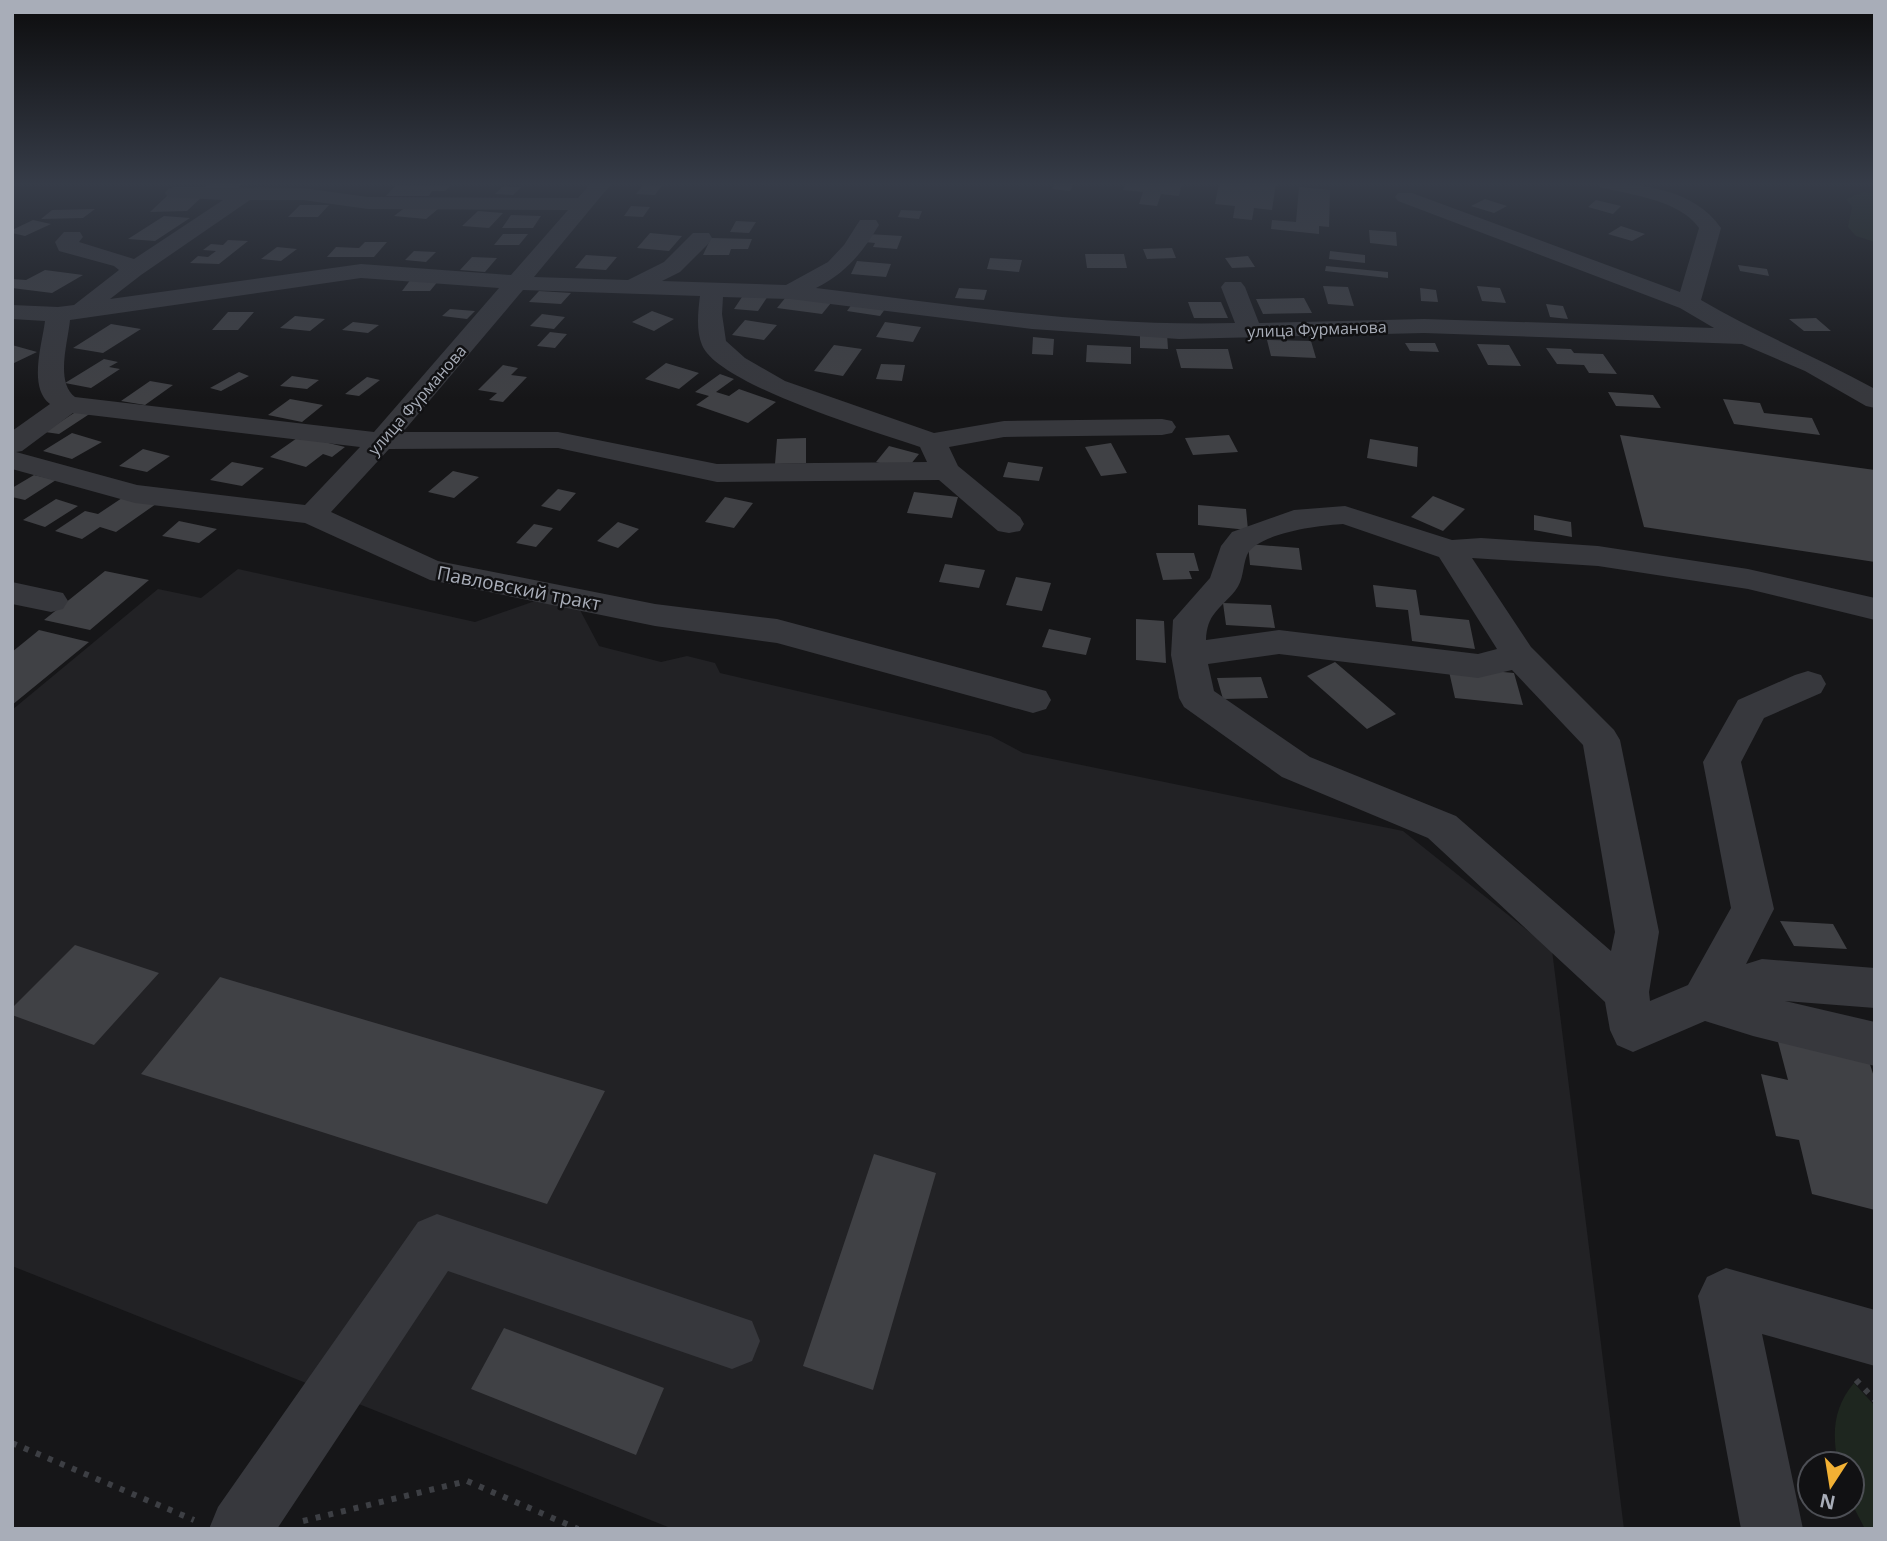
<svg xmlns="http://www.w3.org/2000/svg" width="1887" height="1541" font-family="'Open Sans',sans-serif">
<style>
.built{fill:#222225}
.green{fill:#1e261f}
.building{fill:#404145}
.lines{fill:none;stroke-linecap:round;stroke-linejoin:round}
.path{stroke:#3d3f44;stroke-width:6;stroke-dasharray:5 8;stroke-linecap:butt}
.minor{fill:#37383d;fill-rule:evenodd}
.labels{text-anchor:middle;stroke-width:5;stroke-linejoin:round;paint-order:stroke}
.far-street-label{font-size:16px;fill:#a8adb8;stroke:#111113}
.street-label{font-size:19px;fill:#a8adb8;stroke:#111113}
</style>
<rect width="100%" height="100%" fill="#161618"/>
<path class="built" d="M238,569L475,622L535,601L580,610L599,646L661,662L687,656L715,663L720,673L991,736L1023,753L1403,831L1552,950L1624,1529H673L12,1266V710L158,589L201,598Z"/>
<path class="green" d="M1863,192L1875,194V242L1856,236L1848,227L1852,207L1846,199Z
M1854,1383L1875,1406V1529H1865L1852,1504V1464H1838C1832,1433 1833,1408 1854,1383Z"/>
<path class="building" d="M210,183H243L238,188H204Z
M1055,183H1074L1070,191L1052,189Z
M1126,183H1182L1179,196L1161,194L1157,206L1139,204L1143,192L1123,190Z
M1219,183H1276L1272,210L1254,208L1252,220L1233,218L1235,206L1215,204Z
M644,184L662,185L655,195L636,194Z
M396,185H451L445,191H432L429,196H386Z
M503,186L521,187L513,195L495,194Z
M1299,187L1330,190L1329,227L1319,226V234L1271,229L1272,220L1296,222Z
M168,195H204L187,211L150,212Z
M1485,199L1507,206L1494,213L1471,206Z
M1596,200L1621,206L1613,214L1588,207Z
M300,205H329L318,217H288Z
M407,206L438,209L426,219L394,216Z
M631,206L650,207L643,217L624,216Z
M95,209L83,218L41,219L52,210Z
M901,210L922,211L919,219L898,217Z
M478,211L503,213L489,228L462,226Z
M511,215L541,216L533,228H502Z
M164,216L190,218L155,241L128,239Z
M33,220L51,224L25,236L12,233V230Z
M736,221L756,222L749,233L730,232Z
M1621,226L1645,234L1632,241L1608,234Z
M1369,230L1396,232L1397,246L1370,243Z
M650,233L682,236L669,251L637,248Z
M503,234H528L519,245H494Z
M868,234L902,236L897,249L873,247L875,243L865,242Z
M711,238L752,239L748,249H731L729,255H703Z
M228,240L248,241L219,264L190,263L198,256L208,257L216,251L203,250L211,244L223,245Z
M365,242H387L374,257H327L336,247L359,248Z
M277,247L297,249L281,261L261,259Z
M1172,248L1176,258L1147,259L1143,249Z
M414,251L436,252L426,262L405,260Z
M1330,251L1365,255V263L1329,259Z
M1085,254H1124L1127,268H1087Z
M586,255L617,257L606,270L575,268Z
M1248,256L1255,267L1232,268L1225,258Z
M472,257L497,258L485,272L460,270Z
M990,258L1022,260L1019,272L987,269Z
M857,261L891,264L886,277L851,274Z
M1738,265L1767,269L1769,276L1740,271Z
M1326,266L1388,272V278L1325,271Z
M45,270L83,275L52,293L12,288V279L26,280Z
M411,279L439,280L430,291H402Z
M1323,286L1348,287L1354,306L1328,304Z
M1477,286L1500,288L1506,303L1482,301Z
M959,288L987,290L984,300L955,298Z
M1420,288L1436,290L1438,302L1421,301Z
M539,291L571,293L561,304L529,302Z
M744,294L768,296L758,311L734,309Z
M786,297L831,303L822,314L777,308Z
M1304,298L1312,313L1263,314L1256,299Z
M855,300L888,305L880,316L847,311Z
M1188,302H1221L1228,318H1194Z
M1546,304L1563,306L1568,319L1550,317Z
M450,309L475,311L467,319L442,316Z
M652,311L674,319L654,331L632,322Z
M228,312H254L238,330H212Z
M542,314L565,317L554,329L530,326Z
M295,316L325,319L310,331L280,328Z
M1816,318L1831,331H1804L1789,319Z
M745,320L777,325L764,340L732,335Z
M353,322L379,325L368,333L342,330Z
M885,322L921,327L913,342L876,337Z
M111,324L141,329L103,353L73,348Z
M550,332L567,334L555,348L537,346Z
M1140,333L1167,334L1168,349L1140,348Z
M1033,337L1054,339L1053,355L1032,354Z
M1267,340L1311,341L1316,358L1271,356Z
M1405,343H1435L1439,352L1410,351Z
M1477,344L1509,345L1521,366L1488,365Z
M12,345L37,352L12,364Z
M834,345L862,349L843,376L814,371Z
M1087,345L1131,347V364L1086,362Z
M1546,348L1571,349L1574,353L1603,354L1617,374L1589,373L1584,365L1557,364Z
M1176,349H1228L1233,369L1181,368Z
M104,359L118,362L109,367L120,369L91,388L65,383Z
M666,363L699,373L679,389L645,379Z
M881,364L905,365L902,381L876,379Z
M503,365L518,368L511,375L527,377L503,402L489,400L497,393L478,390Z
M239,372L249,376L221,391L210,388Z
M720,374L734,379L716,392L729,396L739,389L776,402L748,423L696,405L709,396L695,392Z
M292,376L319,380L307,389L280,386Z
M367,377L380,380L359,396L345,394Z
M150,381L173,385L145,405L121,401Z
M1608,392L1653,395L1661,408L1616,406Z
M290,399L323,405L302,422L268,415Z
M1723,399L1760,403L1764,413L1812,418L1820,435L1734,424Z
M77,411L91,413L59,434L45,432Z
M72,433L102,442L72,459L43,451Z
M1229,435L1238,452L1193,455L1185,438Z
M1620,435L1875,470V562L1644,527Z
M300,436L345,447L332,457L323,454L306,467L270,457Z
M806,438V463L775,464L777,439Z
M1370,439L1418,447L1417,467L1367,458Z
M1111,443L1127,473L1101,476L1085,447Z
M889,446L919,454L906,470L876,462Z
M143,449L170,456L147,472L119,466Z
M232,462L264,468L242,486L210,480Z
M1008,462L1043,467L1039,481L1003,477Z
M453,471L479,477L454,498L428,492Z
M34,475L56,480L25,500L12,497V488Z
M558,489L576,493L560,511L541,506Z
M914,492L958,497L952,518L907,513Z
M125,496L156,504L116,532L100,527L82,539L55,531L85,511L98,514Z
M1433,496L1465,509L1443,531L1411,517Z
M725,497L753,503L734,528L705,522Z
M56,499L78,506L45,527L23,520Z
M1198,505L1246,509L1248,530L1198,525Z
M1534,515L1571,522L1572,537L1534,530Z
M179,521L217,529L199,543L162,536Z
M618,522L639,529L618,548L597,541Z
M534,524L553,528L536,547L516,543Z
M1248,544L1299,548L1302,570L1250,565Z
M1156,553H1194L1199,571H1189L1192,579L1163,580Z
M945,564L985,570L979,588L939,582Z
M105,571L149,580L90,630L44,620Z
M1016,577L1051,583L1042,611L1006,605Z
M1373,585L1416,590L1420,615L1469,620L1475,649L1412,641L1408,610L1376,607Z
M1223,603L1271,605L1275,628L1226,625Z
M1136,619L1164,621L1166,663L1136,660Z
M1049,629L1091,638L1086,655L1042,647Z
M39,630L89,642L12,705V652Z
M1335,662L1396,714L1367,729L1307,676Z
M1448,667L1514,673L1523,705L1455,698Z
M1261,677L1268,698L1223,699L1217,678Z
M1780,921L1833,924L1847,949L1794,946Z
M75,945L159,973L94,1045L12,1015V1008Z
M220,977L605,1091L547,1204L141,1074Z
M1777,1038L1868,1058L1875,1080V1210L1812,1194L1799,1140L1776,1136L1761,1074L1788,1080Z
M874,1154L936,1173L873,1390L803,1366Z
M504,1328L664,1388L636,1455L471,1389Z"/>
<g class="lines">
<path class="path" d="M1856,1380L1875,1400
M12,1443L194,1520
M303,1521L467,1481L578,1529"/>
<path class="minor" d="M591,183H612L534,277L628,280L664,262L693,233H709L712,238L709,243L680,272L662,281L786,285L828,262L844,245L860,220H876L879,225C862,253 846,273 816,288C955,305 1095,327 1235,323L1221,287L1225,282H1241L1245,287L1259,323L1424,319L1714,328L1680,308L1398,201L1395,197L1398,193H1412L1680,292L1699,228C1680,200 1631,195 1600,187L1597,183C1641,183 1694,189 1721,228L1701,300C1757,333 1817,357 1875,389V408L1866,406L1805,371L1742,344L1424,333L1179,339L1032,329L790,299L723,297L722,314L726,341L745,358L785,381L934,433L1004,421L1162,419L1172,421L1176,427L1172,433L1162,435L1004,437L949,447L958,466L1020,517L1024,524L1020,531L1009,533L998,531L939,480L717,482L558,448L389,449L331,512L438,561L655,604L777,619L1046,691L1051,700L1046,709L1033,713L777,643L655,626L430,580L305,523L135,503L12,469V431L50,404C28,387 42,345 45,321L12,319V305L58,307L74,305L119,270L114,266L59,251L55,242L64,232H80L83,237L79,242L134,259L223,200L168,197L165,193L168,189L175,187L303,188L368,197L578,198ZM250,200H303L368,209L568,210L511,275L361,264L110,299L141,275ZM361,278L499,288L374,432L75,397C55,382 68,342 70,320ZM523,290L700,296C698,311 696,331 702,345C718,385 877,432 920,447L927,462L717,464L558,432H403ZM73,413L360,447L305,505L137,485L16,452L22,451Z
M1345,506L1452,540L1481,538L1598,546L1748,569L1875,598V620L1748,589L1598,566L1472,558L1531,647L1614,730L1620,740L1659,932L1649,992L1650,1001L1688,985L1731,908L1703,762L1738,700L1795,675L1808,671L1821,675L1826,684L1821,693L1764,718L1741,762L1774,909L1746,964L1762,959L1875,968V1008L1785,1001L1875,1022V1066L1753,1036L1705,1021L1633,1052L1617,1045L1610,1030L1605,1002L1428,838L1282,777L1184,707L1179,698L1171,655L1173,620L1210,578L1221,546L1232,532L1294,510ZM1343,524L1439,557L1497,649L1478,654L1279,630L1206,640C1207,614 1219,610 1235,591C1244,580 1242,568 1247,555C1257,533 1321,525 1343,524ZM1279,654L1478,678L1512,670L1583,745L1615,932L1611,951L1456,816L1310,757L1214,691L1208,664Z
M12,582L63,593L68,601L63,609L51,612L12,604Z
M437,1214L752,1321L760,1341L752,1361L732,1369L448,1271L277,1529H209L218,1507L418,1222Z
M1726,1268L1875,1310V1366L1762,1334L1803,1529H1741L1698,1296L1707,1277Z"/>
</g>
<linearGradient id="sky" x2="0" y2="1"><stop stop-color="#0c0c0d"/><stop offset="0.46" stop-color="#363c48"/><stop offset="1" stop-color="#363c48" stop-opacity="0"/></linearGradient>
<rect width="1887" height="399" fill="url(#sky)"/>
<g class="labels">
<g class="far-street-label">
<text transform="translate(1317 329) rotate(-2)" y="6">улица Фурманова</text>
<text transform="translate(417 400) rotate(-49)" y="6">улица Фурманова</text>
</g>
<g class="street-label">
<text transform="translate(519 588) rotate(11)" y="7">Павловский тракт</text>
</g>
</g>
<rect width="1887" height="1541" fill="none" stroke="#a8adb8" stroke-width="28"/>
<g transform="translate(1831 1485) rotate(192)"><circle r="33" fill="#111113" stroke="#4d4f55" stroke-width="2"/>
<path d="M0-5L12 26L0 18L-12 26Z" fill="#f2b134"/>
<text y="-10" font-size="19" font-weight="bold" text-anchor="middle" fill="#a8adb8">N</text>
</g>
</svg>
